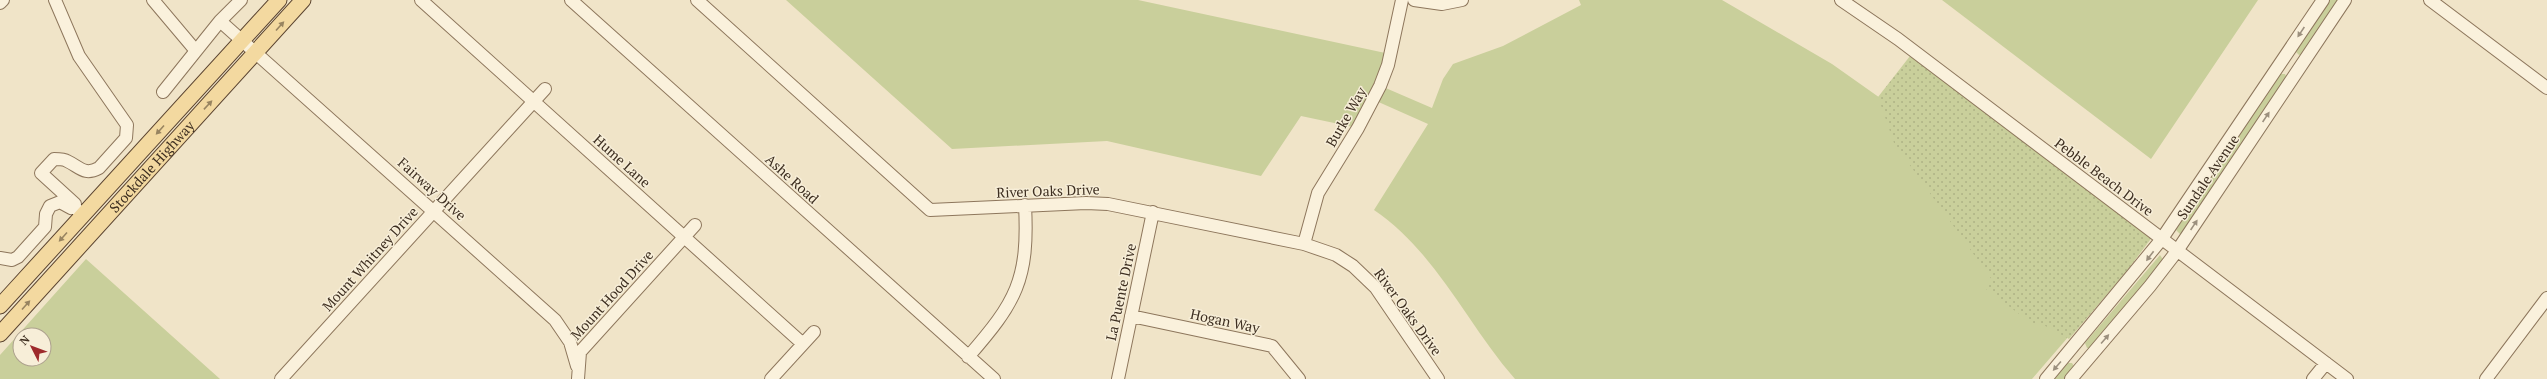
<svg xmlns="http://www.w3.org/2000/svg" width="2547" height="379" font-family="'PT Serif',serif">
<style>
.grass{fill:#c9cf9b;fill-rule:evenodd}
.park{fill:url(#park-dots)}
.lines{fill:none;stroke-linecap:round;stroke-linejoin:round}
.minor-casing{stroke:#8d765c;stroke-width:14}
.major-casing{stroke:#5b4430;stroke-width:17}
.minor{stroke:#faf1dc;stroke-width:12}
.major{stroke:#f3d9a0;stroke-width:15}
.oneway{fill:#988460}
.oneway2{fill:#9c907e}
.labels{text-anchor:middle;stroke-width:3;stroke-linejoin:round;paint-order:stroke}
.street-label{font-size:14px;fill:#3d2e20;stroke:#f7eed8}
</style>
<defs>
<pattern id="park-dots" width="8" height="8" patternUnits="userSpaceOnUse"><rect width="8" height="8" fill="#c9cf9b"/><path d="M2 2h.1M6 6h.1" fill="none" stroke="#aeb285" stroke-width="1.8" stroke-linecap="round"/></pattern>
</defs>
<rect width="100%" height="100%" fill="#f0e4c8"/>
<path class="grass" d="M786,0H1138L1390,54L1381,86L1432,108L1443,79L1453,64L1503,46L1581,5L1579,0H1722L1832,64L2125,271L2032,379H1515C1466,323 1437,253 1374,210L1428,124L1374,100L1358,128L1301,116L1261,176L1107,141L952,149Z
M1942,0H2258L2151,159Z
M2329,0H2340L2301,55H2299L2295,51Z
M2280,74H2285L2287,78L2181,235L2176,230Z
M2160,255L2164,261L2090,348H2087L2085,343Z
M86,259L220,379H0V355ZM20,335H44V359H20Z
M2068,363H2072L2075,368L2065,379H2054Z"/>
<path class="park" d="M1910,56L2153,236L2126,272L2069,339L2038,322L2035,326L1986,289L1992,280L1894,143L1878,97Z"/>
<g class="lines">
<defs>
<path id="minor" d="M55,0L79,56L127,125L126,138L99,168C84,176 80,167 67,161C64,159 58,159 54,159L41,173L75,204L73,206L83,215
M153,0L196,51
M421,0L803,344
M571,0L994,379
M697,0L930,210L1086,203L1108,204L1304,244L1336,255L1353,266L1376,288L1438,379
M1414,0L1442,4L1462,0
M1841,0L1898,39L2347,379
M2430,0L2547,88
M0,3L3,0
M220,21L555,320L570,342L577,366
M163,92L220,21L241,0
M1304,244L1318,193L1358,128L1380,86L1388,65L1402,0
M0,258L12,260L18,257L45,227L46,214L50,206L60,202L71,208L73,206
M1131,316L1272,346L1299,379
M968,357C1016,302 1029,280 1025,205
M281,379L545,89
M578,379L580,352L695,225
M771,379L814,332
M1118,379L1153,212
M2046,379L2161,240L2323,0
M2071,379L2150,286L2177,251L2345,0
M2313,379L2326,363
M2486,379L2547,298"/>
<g id="major">
<path d="M0,306L279,0"/>
<path id="s1" d="M0,334L303,0"/>
</g>
</defs>
<use href="#minor" class="minor-casing"/>
<use href="#major" class="major-casing"/>
<use href="#minor" class="minor"/>
<use href="#major" class="major"/>
</g>
<defs><path id="oneway-solid" d="M-6-.8H1V-3.2L6.5 0L1 3.2V.8H-6Z"/></defs>
<g class="oneway">
<use href="#oneway-solid" transform="translate(280 26) rotate(-48)"/>
<use href="#oneway-solid" transform="translate(208 105) rotate(-47)"/>
<use href="#oneway-solid" transform="translate(160 130) rotate(132)"/>
<use href="#oneway-solid" transform="translate(63 237) rotate(132)"/>
<use href="#oneway-solid" transform="translate(26 305) rotate(-48)"/>
</g>
<g class="oneway2">
<use href="#oneway-solid" transform="translate(2301 32) rotate(124)"/>
<use href="#oneway-solid" transform="translate(2266 117) rotate(-56)"/>
<use href="#oneway-solid" transform="translate(2194 225) rotate(-56)"/>
<use href="#oneway-solid" transform="translate(2150 256) rotate(127)"/>
<use href="#oneway-solid" transform="translate(2105 339) rotate(-49)"/>
<use href="#oneway-solid" transform="translate(2057 366) rotate(131)"/>
</g>
<g class="labels">
<g class="street-label">
<text transform="translate(1346 117) rotate(-60)" y="5">Burke Way</text>
<text transform="translate(622 161) rotate(42)" y="5">Hume Lane</text>
<text dy="5" stroke="none"><textPath href="#s1" startOffset="226">Stockdale Highway</textPath></text>
<text transform="translate(2104 177) rotate(37)" y="5">Pebble Beach Drive</text>
<text transform="translate(2208 177) rotate(-56)" y="5">Sundale Avenue</text>
<text transform="translate(792 179) rotate(42)" y="5">Ashe Road</text>
<text transform="translate(432 189) rotate(42)" y="5">Fairway Drive</text>
<text transform="translate(1048 191) rotate(-2)" y="5">River Oaks Drive</text>
<text transform="translate(370 259) rotate(-48)" y="5">Mount Whitney Drive</text>
<text transform="translate(1121 292) rotate(-78)" y="5">La Puente Drive</text>
<text transform="translate(612 295) rotate(-48)" y="5">Mount Hood Drive</text>
<text transform="translate(1408 312) rotate(54)" y="5">River Oaks Drive</text>
<text transform="translate(1225 321) rotate(12)" y="5">Hogan Way</text>
</g>
</g>
<g transform="translate(32 347) rotate(312)"><circle r="19" fill="#f7eed8" stroke="#ada18e"/>
<path d="M0-3L7 15L0 10L-7 15Z" fill="#9e2a2b"/>
<text y="-6" font-size="11" font-weight="bold" text-anchor="middle" fill="#3d2e20">N</text>
</g>
</svg>
